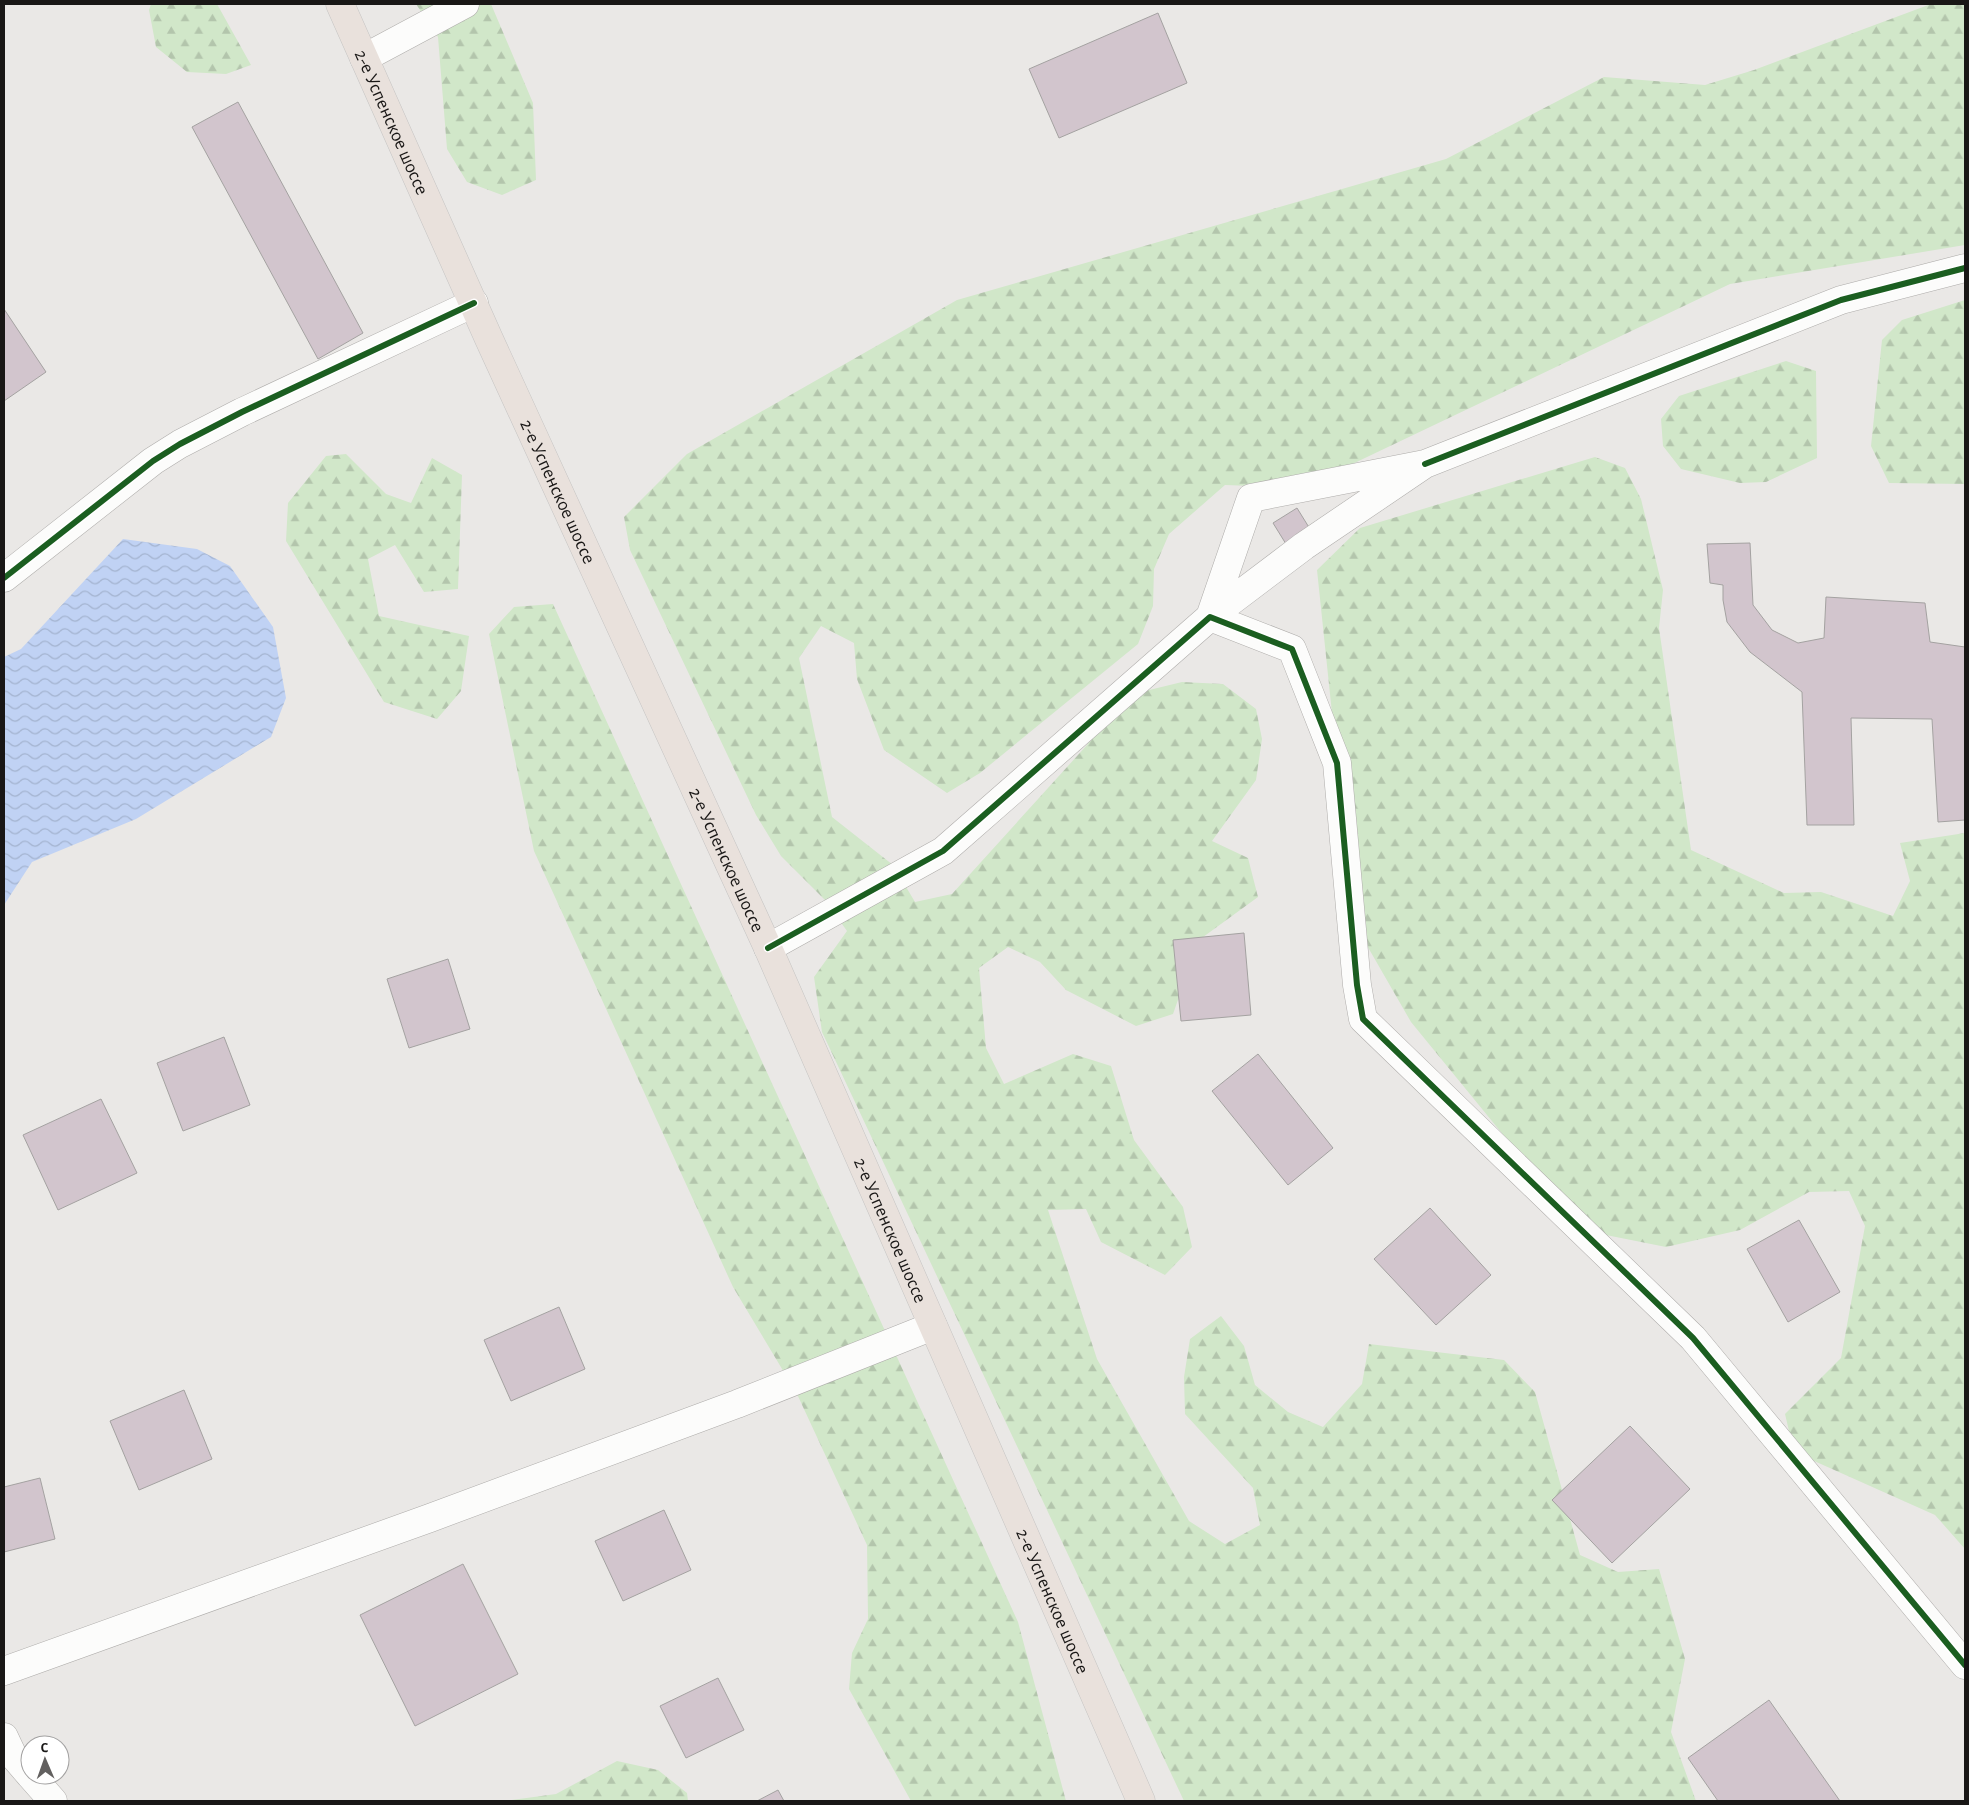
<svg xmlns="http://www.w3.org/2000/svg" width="1969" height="1805" font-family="'Alegreya Sans',sans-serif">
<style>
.forest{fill:url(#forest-firs)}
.water{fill:url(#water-waves)}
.building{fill:#d2c5cd;stroke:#a4a2a1}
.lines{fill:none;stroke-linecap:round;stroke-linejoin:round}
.minor-casing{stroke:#aeacaa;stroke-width:29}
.major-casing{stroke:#c5c4c3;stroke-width:29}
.minor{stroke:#fcfcfb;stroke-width:28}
.major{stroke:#e9e1dc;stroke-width:28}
.cycleway-casing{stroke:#fff;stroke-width:9}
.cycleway{stroke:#1b5e20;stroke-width:6}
.labels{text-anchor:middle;stroke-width:4.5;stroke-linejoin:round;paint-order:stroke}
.street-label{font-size:19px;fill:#191716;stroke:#fff}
</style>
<defs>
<pattern id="forest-firs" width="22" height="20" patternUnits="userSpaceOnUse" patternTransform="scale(1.25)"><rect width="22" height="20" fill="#d1e7c9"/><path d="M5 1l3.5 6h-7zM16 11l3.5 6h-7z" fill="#b3c5ac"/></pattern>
<pattern id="water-waves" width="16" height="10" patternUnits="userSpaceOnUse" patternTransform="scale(1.25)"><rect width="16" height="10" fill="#c0d2f4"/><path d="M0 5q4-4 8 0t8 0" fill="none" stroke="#a4b4d0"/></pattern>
</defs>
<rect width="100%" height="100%" fill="#eae8e6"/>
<path class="forest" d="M151,4H217L251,65L226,74L187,72L156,47L149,10Z
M416,4H491L533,103L536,180L502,195L467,182L447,149L438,37Z
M1931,4H1965V245L1730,284L1302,488L1225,485L1169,534L1154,569L1153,606L1138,644L980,773L947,793L884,750L857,679L854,643L821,626L799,658L832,817L893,865L915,902L952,894L1087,745L1108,712L1141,692L1182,682L1223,684L1256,709L1262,739L1256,780L1212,841L1248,858L1258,897L1199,940L1173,1014L1136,1026L1066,990L1040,962L1008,947L979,968L986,1048L1004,1084L1073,1054L1111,1066L1134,1140L1183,1207L1192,1247L1165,1275L1101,1242L1086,1209L1048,1210L1097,1359L1189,1521L1225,1544L1260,1525L1253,1488L1185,1414L1184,1377L1190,1339L1221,1316L1244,1346L1255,1385L1288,1412L1323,1427L1362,1384L1369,1344L1504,1360L1535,1392L1580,1555L1618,1572L1659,1569L1685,1659L1671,1732L1696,1801H1184L822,1032L814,977L847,931L825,900L781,856L756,815L630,550L624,517L687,454L957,300L1446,159L1604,77L1705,85L1754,70Z
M1965,300V484L1889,483L1871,446L1882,340L1902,320Z
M1786,361L1816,371L1817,458L1766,482L1740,483L1681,469L1663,446L1661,419L1679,396Z
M346,454L386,494L411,503L432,458L462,475L458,589L424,592L395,545L368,559L379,616L469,636L461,691L437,719L384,702L286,541L288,503L326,456Z
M1595,457L1625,468L1641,499L1663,590L1659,628L1691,850L1784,893L1821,892L1893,916L1910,881L1900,843L1965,833V1549L1935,1515L1794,1452L1785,1414L1841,1358L1865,1226L1849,1191L1809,1192L1740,1230L1666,1247L1581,1230L1411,1022L1354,923L1317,570L1360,528Z
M553,604L1018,1622L1066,1801H911L849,1689L852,1653L868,1619L867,1545L797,1394L733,1287L534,851L489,634L514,607Z
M617,1761L658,1770L687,1793L688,1801H505L556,1794Z"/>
<path class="water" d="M123,539L197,549L230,566L273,627L286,698L271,737L136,819L32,862L4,905V657L21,649Z"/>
<path class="building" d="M1158,13L1187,83L1059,138L1029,69Z
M238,102L363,333L318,359L192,127Z
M4,309L46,372L4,401Z
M1297,508L1310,529L1286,544L1273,523Z
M1750,543L1753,605L1772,630L1798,643L1824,638L1826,597L1925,603L1930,642L1965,647V820L1938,822L1932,719L1851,718L1854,825H1807L1802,692L1750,652L1727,622L1723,600V585L1710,583L1707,544Z
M1244,933L1251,1015L1181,1021L1173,940Z
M448,959L470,1029L409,1048L387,979Z
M224,1037L250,1105L183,1131L157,1063Z
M1258,1054L1333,1148L1288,1185L1212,1091Z
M101,1099L137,1173L58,1210L23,1135Z
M1430,1208L1491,1275L1436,1325L1374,1259Z
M1799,1220L1840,1292L1788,1322L1747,1249Z
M559,1307L585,1369L511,1401L484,1340Z
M184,1390L212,1459L139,1490L110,1421Z
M1630,1426L1690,1489L1612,1563L1552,1500Z
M40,1478L55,1539L4,1552V1487Z
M664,1510L691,1570L623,1601L595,1541Z
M463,1564L518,1674L415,1726L360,1615Z
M718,1678L744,1730L686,1758L660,1706Z
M1769,1700L1840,1801H1718L1688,1758Z
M778,1790L784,1801H757Z"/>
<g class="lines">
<defs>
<path id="minor" d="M364,58L465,4
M1425,464L1841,300L1965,268
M1425,464L1304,546L1210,617L1251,498Z
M4,578L153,461L180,444L242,412L474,303
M768,948L943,851L1210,617L1292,649L1337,763L1357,985L1363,1019L1693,1338L1965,1665
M4,1671L430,1518L737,1404L933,1326
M4,1737L12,1754L30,1775
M30,1775L53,1801"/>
<g id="major">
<path id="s1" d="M340,4L489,339L768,948L1141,1801"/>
</g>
</defs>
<use href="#minor" class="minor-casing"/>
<use href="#major" class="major-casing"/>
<use href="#minor" class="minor"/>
<use href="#major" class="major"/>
<defs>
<path id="cycleway" d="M1425,464L1841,300L1965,268
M4,578L153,461L180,444L242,412L474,303
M768,948L943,851L1210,617L1292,649L1337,763L1357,985L1363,1019L1693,1338L1965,1665"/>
</defs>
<use href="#cycleway" class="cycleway-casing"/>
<use href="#cycleway" class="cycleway"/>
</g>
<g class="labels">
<g class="street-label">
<text dy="7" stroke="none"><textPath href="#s1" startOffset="129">2-е Успенское шоссе</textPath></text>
<text dy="7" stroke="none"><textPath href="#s1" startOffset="534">2-е Успенское шоссе</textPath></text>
<text dy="7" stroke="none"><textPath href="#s1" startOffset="939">2-е Успенское шоссе</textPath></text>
<text dy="7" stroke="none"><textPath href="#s1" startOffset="1344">2-е Успенское шоссе</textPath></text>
<text dy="7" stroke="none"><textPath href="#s1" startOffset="1749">2-е Успенское шоссе</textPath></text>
</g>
</g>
<rect width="1969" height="1805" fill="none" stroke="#191716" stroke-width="10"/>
<g transform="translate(45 1760) rotate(358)"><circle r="24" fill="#ffffff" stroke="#a3a2a2"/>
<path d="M0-4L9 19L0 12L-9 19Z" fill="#62605f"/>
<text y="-8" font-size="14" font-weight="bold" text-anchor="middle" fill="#191716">С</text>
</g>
</svg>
